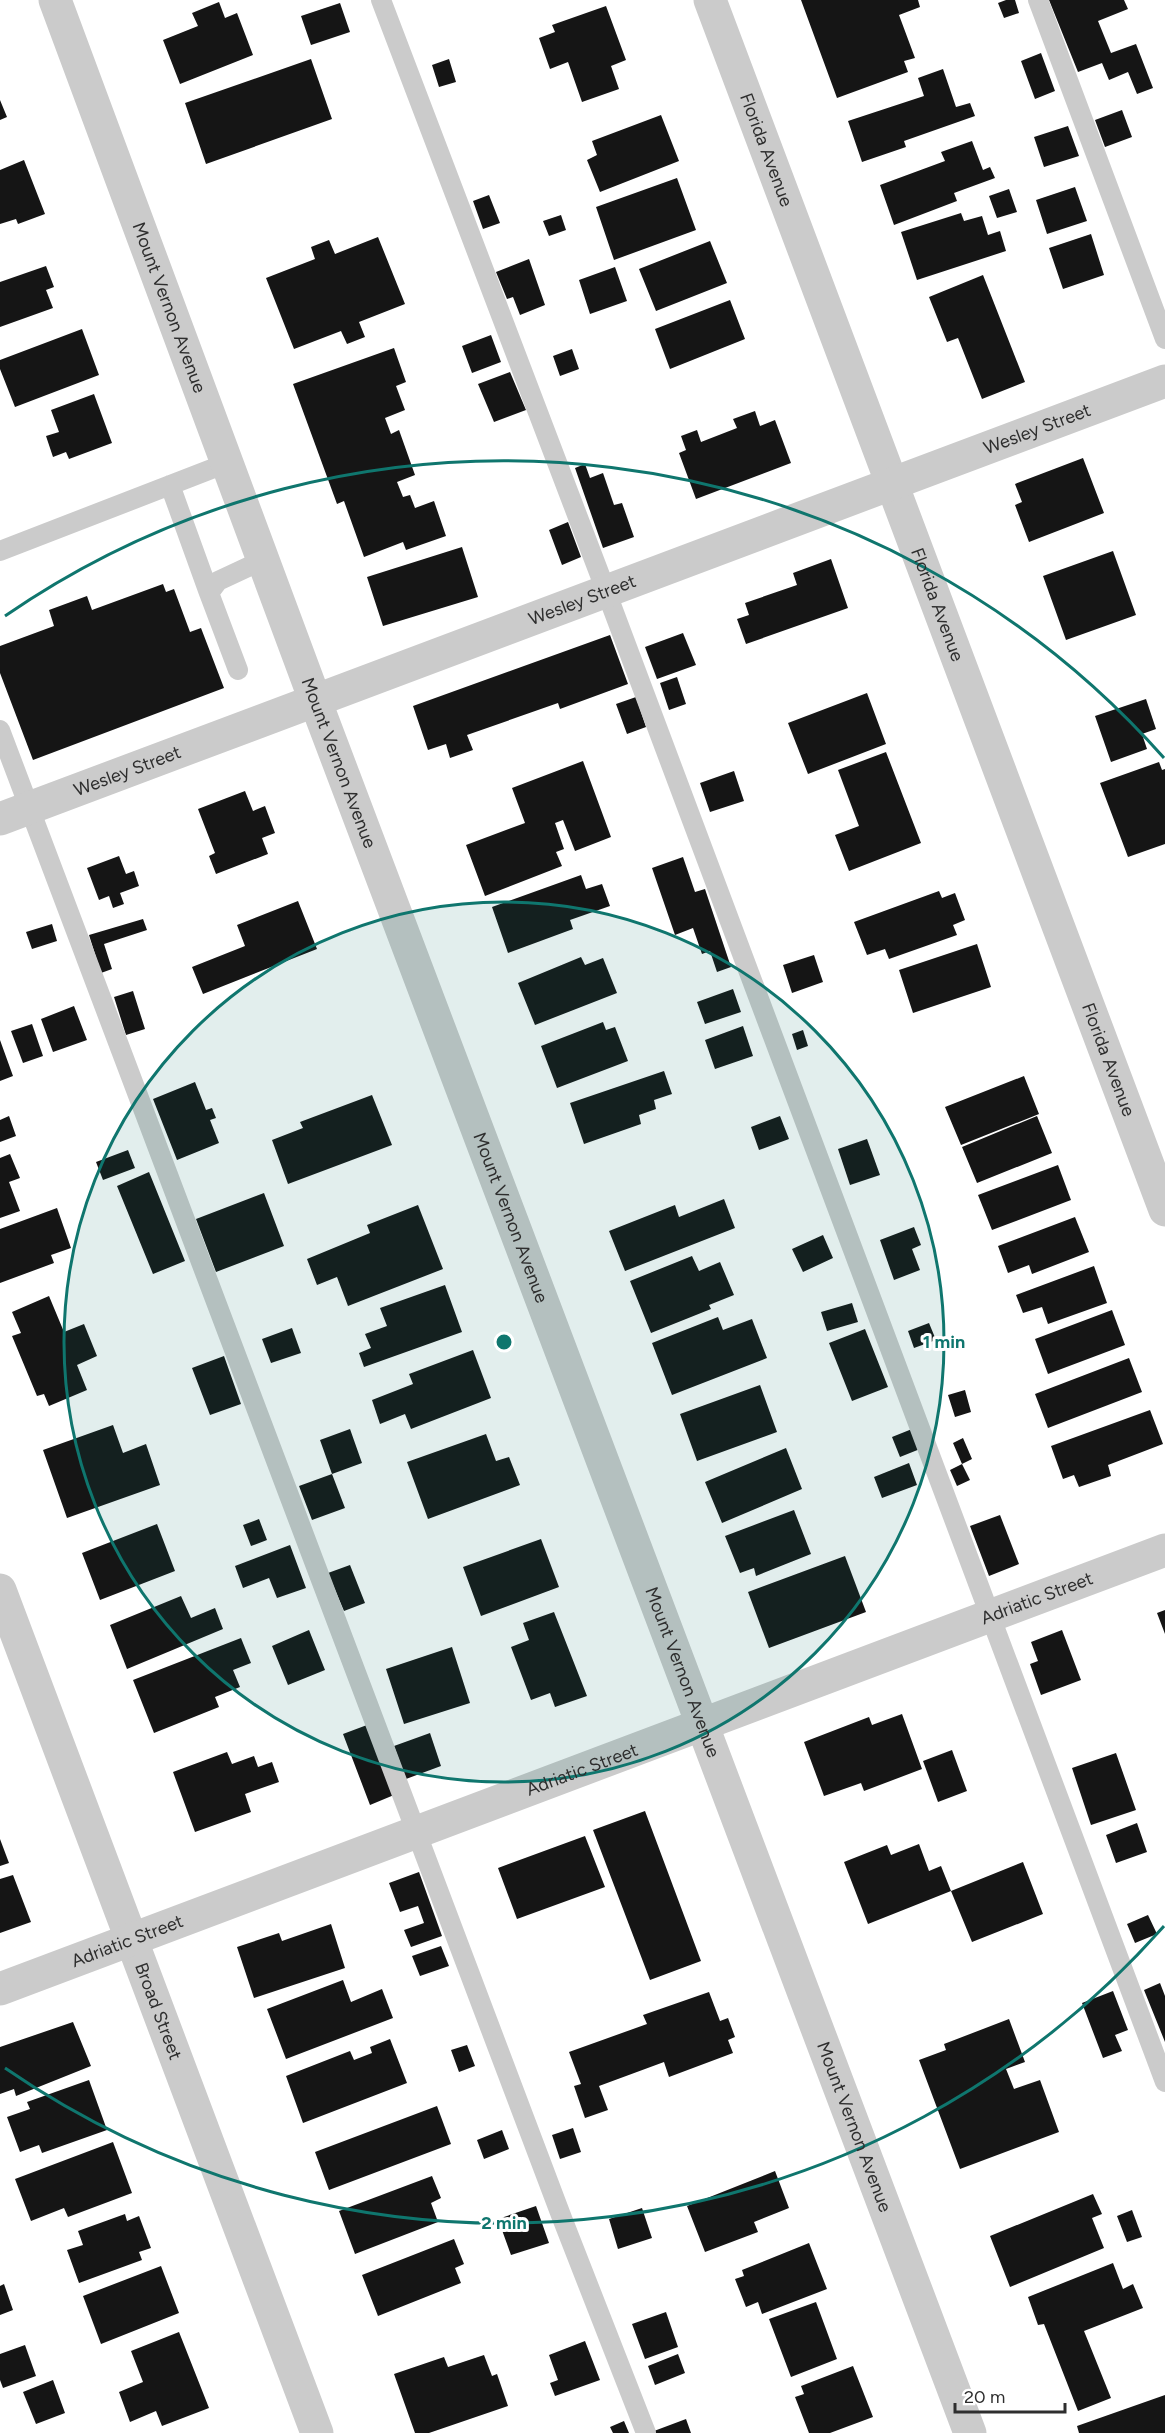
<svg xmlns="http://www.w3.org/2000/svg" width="1165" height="2433" font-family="Figtree,sans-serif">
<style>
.building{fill:#151515}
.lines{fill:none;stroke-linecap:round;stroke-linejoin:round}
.lane{stroke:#cbcbcb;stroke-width:20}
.street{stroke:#cbcbcb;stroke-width:33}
.ring{fill:none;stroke:#0f766e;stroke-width:3}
.labels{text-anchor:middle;stroke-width:6;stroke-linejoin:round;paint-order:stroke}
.street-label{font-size:18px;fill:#2e2e2e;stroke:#fff}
.centre{fill:#0f766e;stroke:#fff;stroke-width:3}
.ring-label{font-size:18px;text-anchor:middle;font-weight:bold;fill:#0f766e;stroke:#fff;stroke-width:6;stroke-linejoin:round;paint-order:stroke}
</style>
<rect width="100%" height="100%" fill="#fff"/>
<path class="building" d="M801,0H918L920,7L899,15L915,58L904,61L908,72L837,98Z
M1006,0H1015L1019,13L1004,18L998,3Z
M1049,0H1124L1128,9L1098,21L1111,53L1136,44L1153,88L1137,94L1128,72L1109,80L1102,63L1078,72Z
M219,2L225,18L237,13L253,55L180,84L163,40L198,26L192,13Z
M340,3L350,32L311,45L301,16Z
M606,6L626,60L611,66L619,89L582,102L568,62L550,69L539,38L555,32L552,25Z
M1041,53L1055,91L1035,99L1021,61Z
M311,59L332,119L206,164L185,103Z
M449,59L456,82L439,87L432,65Z
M943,69L956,107L970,103L975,116L904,141L906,147L862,162L848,121L924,96L918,78Z
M0,100L7,117L0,120Z
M1122,110L1132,137L1105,147L1095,120Z
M661,115L679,161L600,192L587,160L597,155L592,141Z
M1068,126L1079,156L1044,167L1034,137Z
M972,141L983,170L990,167L995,178L954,193L957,201L894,225L880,185L945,161L941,152Z
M24,160L45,214L18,224L16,219L0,224V170Z
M677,178L696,230L614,260L596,207Z
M1075,187L1087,221L1047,234L1036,200Z
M1009,189L1017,212L997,218L989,196Z
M489,195L500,223L483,229L473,201Z
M961,213L964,221L982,216L988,235L1000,231L1006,251L917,280L901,232Z
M561,215L566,230L549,236L543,221Z
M1091,234L1104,275L1063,289L1049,248Z
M378,237L405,304L359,322L365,337L347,344L341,331L294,349L266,278L315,259L311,247L329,240L335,254Z
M710,241L727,283L656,311L639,269Z
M529,259L545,305L520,315L513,297L507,299L496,272Z
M46,266L54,287L46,290L53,308L0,327V282Z
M615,267L627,301L590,314L579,280Z
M983,275L1025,382L982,399L958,338L947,342L929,297Z
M730,300L745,339L670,369L655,329Z
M82,329L99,375L15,407L0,369V360Z
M491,335L501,362L472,373L462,346Z
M394,348L406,382L396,386L405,410L385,418L391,434L399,430L415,475L397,482L403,497L410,495L415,508L434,501L446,536L406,550L403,542L364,557L344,501L337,504L293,384Z
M572,349L579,369L560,376L553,356Z
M510,372L526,410L494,422L478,384Z
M94,394L112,443L69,459L66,452L53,457L46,436L59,432L51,410Z
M755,411L760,426L775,420L791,463L696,499L679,453L686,450L681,436L697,430L701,442L737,428L733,419Z
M1083,458L1104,513L1029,542L1015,505L1022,502L1015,484Z
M585,464L590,478L603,473L614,505L622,503L634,537L603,548L575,468Z
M568,522L581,557L562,565L549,530Z
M462,547L478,597L383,626L367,577Z
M1113,551L1136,615L1066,640L1043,576Z
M831,559L848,608L746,644L737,619L749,615L745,603L797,585L793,573Z
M163,584L166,592L174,589L190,632L201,628L224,688L33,760L0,673V646L54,626L49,610L87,596L92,610Z
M683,633L696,665L657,679L645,647Z
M610,635L628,684L560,709L558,703L467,735L473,750L450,758L446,744L428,750L413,706Z
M677,677L686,704L669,710L660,683Z
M867,693L886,744L808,774L788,723Z
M636,697L646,727L627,734L616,704Z
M1146,699L1156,729L1142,734L1147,749L1111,762L1095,716Z
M886,752L921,843L849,871L835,835L859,826L838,770Z
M583,761L611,837L575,851L563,820L555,823L564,849L556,852L562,866L485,896L466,845L525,823L512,788Z
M1159,762L1162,770L1165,769V844L1128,857L1100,783Z
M734,771L744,801L710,812L700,783Z
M245,791L253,811L265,806L275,833L262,838L268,854L216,874L209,856L215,853L198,809Z
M119,856L126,874L134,871L139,886L120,893L124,904L113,908L109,896L99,900L87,868Z
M683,857L695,892L705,889L731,967L717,972L710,951L702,954L693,928L675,935L652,868Z
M581,875L586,889L602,884L610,906L570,920L573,929L508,953L492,907Z
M939,891L942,898L955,893L965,920L953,925L957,935L889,959L885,949L867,955L854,922Z
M298,901L317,949L203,994L192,967L245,946L237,925Z
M143,919L147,930L104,944L112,969L101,973L89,935Z
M52,924L57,941L32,949L26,932Z
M977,944L991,987L913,1013L899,970Z
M814,955L823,982L792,993L783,965Z
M581,957L585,965L603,958L617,993L535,1025L518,983Z
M733,989L741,1012L705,1024L697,1002Z
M133,991L145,1029L126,1035L114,997Z
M74,1006L87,1040L53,1052L41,1019Z
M603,1022L606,1030L615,1027L628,1061L557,1088L541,1046Z
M32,1024L43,1056L23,1063L11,1031Z
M743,1026L753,1056L715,1069L705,1040Z
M803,1030L808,1046L797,1050L792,1034Z
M0,1040L13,1076L0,1081Z
M664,1071L672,1094L654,1100L656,1109L639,1115L641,1124L584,1144L570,1103Z
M1024,1076L1039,1114L961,1145L945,1107Z
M195,1082L206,1110L212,1108L216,1118L210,1120L219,1143L177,1160L153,1099Z
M372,1095L392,1145L288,1184L272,1140L303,1128L300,1122Z
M9,1116L16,1136L0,1142V1120Z
M780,1116L789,1139L759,1150L751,1127Z
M1037,1116L1052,1153L977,1183L962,1147Z
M867,1139L880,1175L850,1185L838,1149Z
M128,1150L135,1168L103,1180L96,1162Z
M10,1154L20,1178L9,1182L20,1211L0,1218V1158Z
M1058,1165L1071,1200L992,1230L978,1195Z
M149,1172L185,1261L153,1274L117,1186Z
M264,1193L284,1246L216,1272L196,1219Z
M724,1199L735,1228L625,1271L609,1231L675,1205L679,1217Z
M418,1205L443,1269L348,1306L337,1277L317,1285L307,1259L370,1233L367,1225Z
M57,1208L71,1248L51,1255L54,1263L0,1283V1229Z
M1075,1217L1089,1252L1032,1274L1029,1265L1008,1273L998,1246Z
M914,1227L921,1245L912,1249L920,1270L894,1280L880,1240Z
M823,1235L833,1258L803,1272L792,1249Z
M692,1256L699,1271L720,1262L734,1295L709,1305L711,1309L651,1333L630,1281Z
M1094,1266L1107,1303L1048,1324L1042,1307L1023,1313L1016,1295Z
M445,1285L462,1332L364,1367L359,1353L371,1348L365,1334L387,1326L380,1308Z
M49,1296L64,1332L84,1324L97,1356L77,1365L87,1390L49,1406L44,1394L37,1396L12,1336L21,1333L12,1312Z
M852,1303L858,1322L827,1331L821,1312Z
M1112,1310L1125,1345L1048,1374L1035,1339Z
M718,1317L723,1330L752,1319L767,1358L672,1395L652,1343Z
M929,1323L936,1340L914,1348L908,1331Z
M292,1328L301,1353L271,1363L262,1339Z
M865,1329L888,1387L852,1401L829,1343Z
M473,1350L491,1398L411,1429L405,1414L380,1424L372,1400L413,1384L409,1374Z
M224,1356L241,1404L210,1415L192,1368Z
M1129,1358L1142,1392L1048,1428L1035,1394Z
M760,1385L777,1432L697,1461L680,1414Z
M965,1390L971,1412L955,1417L948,1395Z
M1150,1410L1163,1444L1108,1465L1111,1476L1079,1487L1074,1475L1063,1479L1051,1446Z
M113,1425L123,1453L146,1444L160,1485L67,1518L43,1450Z
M350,1429L362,1463L332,1474L320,1440Z
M912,1429L920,1449L900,1457L892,1437Z
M486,1434L496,1461L509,1457L520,1485L428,1519L407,1462Z
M963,1438L972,1459L962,1464L970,1480L957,1486L950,1470L962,1464L953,1443Z
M786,1448L802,1489L722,1523L705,1482Z
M909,1463L917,1485L882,1498L874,1477Z
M332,1474L345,1508L312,1520L299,1486Z
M794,1510L811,1554L756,1576L754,1568L740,1573L725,1536Z
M1000,1515L1019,1564L989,1576L970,1526Z
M259,1519L267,1540L251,1546L243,1525Z
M157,1524L175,1571L100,1600L82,1553Z
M541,1539L559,1587L481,1616L463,1567Z
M290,1545L306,1588L277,1598L269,1578L243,1588L235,1566Z
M845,1556L866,1612L769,1648L748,1592Z
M350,1565L365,1603L344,1611L328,1573Z
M181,1596L191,1618L215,1608L223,1629L127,1669L110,1625Z
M1165,1610V1634L1157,1613Z
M554,1612L587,1696L555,1707L550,1693L531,1700L511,1647L529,1640L523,1623Z
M309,1630L325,1670L288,1685L272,1646Z
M1062,1630L1081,1680L1041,1695L1030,1664L1038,1661L1031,1642Z
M241,1638L251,1663L233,1670L240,1687L215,1697L219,1707L154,1733L133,1680Z
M452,1647L470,1703L404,1724L386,1669Z
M902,1714L922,1769L864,1791L861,1783L824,1796L804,1742L869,1717L872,1725Z
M367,1725L394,1795L370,1805L343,1734Z
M430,1733L441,1766L406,1779L394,1746Z
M952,1750L967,1791L938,1802L923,1761Z
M227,1752L232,1764L254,1756L258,1767L272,1762L279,1782L245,1794L251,1812L195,1832L173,1772Z
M1116,1753L1136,1810L1091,1825L1072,1768Z
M645,1811L701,1961L650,1980L593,1830Z
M1137,1823L1147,1852L1116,1863L1106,1835Z
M585,1836L605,1887L517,1919L498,1868Z
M0,1839L9,1863L0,1866Z
M919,1844L929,1871L941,1866L951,1891L868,1924L844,1862L887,1845L891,1855Z
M1023,1862L1043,1914L972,1942L951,1891Z
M419,1872L442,1936L411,1947L404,1930L424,1923L418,1906L400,1912L389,1883Z
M13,1875L31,1922L0,1933V1879Z
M1148,1915L1157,1934L1135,1943L1127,1924Z
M331,1924L345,1968L254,1998L237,1947L279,1933L282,1941Z
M441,1946L449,1966L420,1976L412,1956Z
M343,1980L351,2002L382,1989L393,2018L286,2059L267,2009Z
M1160,1983L1165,1996V2042L1144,1990Z
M1113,1991L1128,2030L1115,2035L1122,2051L1103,2058L1082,2003Z
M709,1992L720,2021L728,2018L735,2037L728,2040L733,2053L669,2077L664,2062L599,2086L608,2110L585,2118L574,2086L581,2084L569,2052L647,2024L643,2015Z
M1009,2019L1025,2062L1006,2069L1014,2089L1040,2080L1059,2132L960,2169L919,2060L946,2050L944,2044Z
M73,2022L91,2066L16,2096L14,2089L0,2094V2047Z
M390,2039L407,2083L303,2123L286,2076L350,2051L354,2060L372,2053L370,2047Z
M467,2045L475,2066L459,2072L451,2050Z
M89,2080L107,2130L42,2153L39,2145L20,2152L7,2117L30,2109L27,2102Z
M437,2106L451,2144L329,2190L315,2152Z
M573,2128L581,2152L560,2159L552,2135Z
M502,2130L509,2149L484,2159L477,2140Z
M113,2142L132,2193L68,2217L64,2208L31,2221L15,2179Z
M775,2171L789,2208L754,2222L758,2232L705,2252L687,2206Z
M432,2176L441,2198L431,2203L438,2222L355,2254L339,2211Z
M1093,2194L1102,2214L1092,2218L1104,2248L1010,2287L990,2236Z
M536,2206L549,2243L511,2255L498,2219Z
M642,2208L652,2238L618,2249L609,2219Z
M1132,2210L1142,2237L1127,2242L1117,2216Z
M125,2214L127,2221L139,2216L151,2248L139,2252L142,2260L79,2283L67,2250L83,2245L78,2231Z
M454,2239L464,2264L455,2268L461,2283L378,2316L362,2275Z
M809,2243L827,2289L762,2314L758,2302L746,2307L735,2279L744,2276L742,2270Z
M1113,2263L1123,2289L1133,2284L1143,2308L1084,2331L1111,2398L1078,2411L1044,2324L1038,2325L1028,2297Z
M161,2266L179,2313L101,2344L83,2296Z
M4,2284L13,2310L0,2315V2286Z
M816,2302L837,2359L791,2377L769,2319Z
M666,2312L678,2347L645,2359L632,2324Z
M179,2332L209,2408L162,2426L156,2411L130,2422L119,2392L143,2382L131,2351Z
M585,2341L600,2380L555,2396L550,2383L558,2380L549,2355Z
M25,2345L36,2376L3,2388L0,2380V2354Z
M678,2354L685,2373L655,2385L648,2366Z
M484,2355L492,2376L497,2374L508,2406L429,2433H415L394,2374L444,2357L448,2367Z
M853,2366L873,2417L830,2433H809L795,2397L804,2394L801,2386Z
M53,2380L65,2413L36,2424L23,2392Z
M1165,2395V2433H1079L1077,2426Z
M686,2419L691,2433H655L654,2431Z
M624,2421L629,2433H613L610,2427Z"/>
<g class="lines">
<path class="lane" d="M381,0L606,591L1165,2082
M1038,0L1165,339
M170,485L209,593
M0,551L227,463
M238,670L209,593L218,581L263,560
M0,730L562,2218L646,2433"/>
<g class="street">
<path id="s1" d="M55,0L315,700L970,2433"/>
<path id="s2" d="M710,0L1165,1210"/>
<path id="s3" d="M0,819L1165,381"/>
<path id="s4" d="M0,1590L317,2433"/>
<path id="s5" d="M0,1989L1165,1550"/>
</g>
</g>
<circle cx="504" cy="1342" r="440" fill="#0f766e" fill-opacity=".12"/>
<g class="ring">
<circle cx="504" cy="1342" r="440"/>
<path d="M1164 1926A881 881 0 0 1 5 2068M5 616A881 881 0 0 1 1164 758"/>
</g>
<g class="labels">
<g class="street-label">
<text dy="6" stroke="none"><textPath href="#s2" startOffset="160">Florida Avenue</textPath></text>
<text dy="6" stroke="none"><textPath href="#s1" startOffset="328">Mount Vernon Avenue</textPath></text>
<text dy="6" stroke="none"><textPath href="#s3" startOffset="1108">Wesley Street</textPath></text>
<text dy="6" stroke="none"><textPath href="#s3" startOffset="622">Wesley Street</textPath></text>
<text dy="6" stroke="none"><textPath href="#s2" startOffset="646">Florida Avenue</textPath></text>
<text dy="6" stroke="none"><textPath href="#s1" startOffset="814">Mount Vernon Avenue</textPath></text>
<text dy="6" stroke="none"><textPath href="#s3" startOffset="136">Wesley Street</textPath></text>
<text dy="6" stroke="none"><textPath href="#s2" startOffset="1132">Florida Avenue</textPath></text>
<text dy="6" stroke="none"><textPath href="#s1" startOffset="1300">Mount Vernon Avenue</textPath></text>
<text dy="6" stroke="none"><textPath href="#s5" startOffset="1108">Adriatic Street</textPath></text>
<text dy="6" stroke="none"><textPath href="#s1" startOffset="1786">Mount Vernon Avenue</textPath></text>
<text dy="6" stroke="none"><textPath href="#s5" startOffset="622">Adriatic Street</textPath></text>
<text dy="6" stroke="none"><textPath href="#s5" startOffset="136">Adriatic Street</textPath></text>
<text dy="6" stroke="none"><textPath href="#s4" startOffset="450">Broad Street</textPath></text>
<text dy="6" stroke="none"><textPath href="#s1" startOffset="2272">Mount Vernon Avenue</textPath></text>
</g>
</g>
<circle cx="504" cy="1342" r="9" class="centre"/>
<g class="ring-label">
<text x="944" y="1348">1 min</text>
<text x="504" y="2229">2 min</text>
</g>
<path d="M955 2403v9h110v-9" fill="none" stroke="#2e2e2e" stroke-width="3"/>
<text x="964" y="2403" font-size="18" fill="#2e2e2e" stroke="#ffffff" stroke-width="4.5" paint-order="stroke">20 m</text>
</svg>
